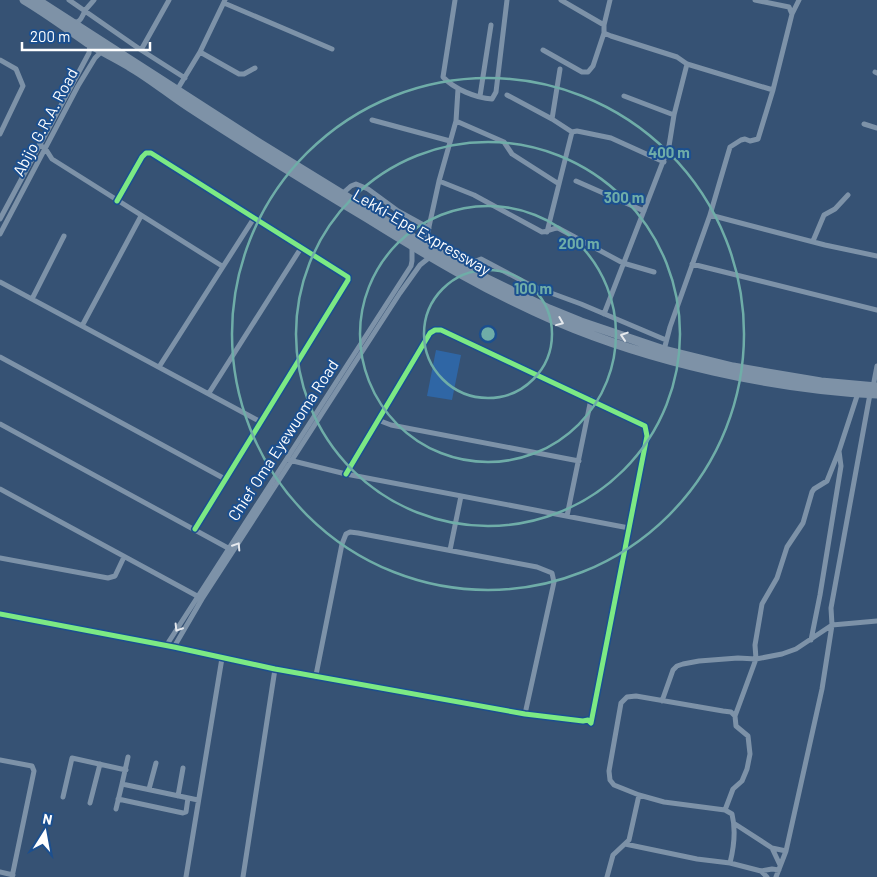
<svg xmlns="http://www.w3.org/2000/svg" width="877" height="877" font-family="Barlow,sans-serif">
<style>
.grass{fill:#2f66a5}
.lines{fill:none;stroke-linecap:round;stroke-linejoin:round}
.street{stroke:#7d92a8;stroke-width:5}
.highway{stroke:#7e92a7;stroke-width:9}
.cycleway-casing{stroke:#1b4f8f;stroke-width:8}
.cycleway{stroke:#7ce984;stroke-width:5}
.oneway{stroke:#e5e9ed}
.oneway2{stroke:#e5e9ee}
.ring{fill:none;stroke:#6fada8;stroke-width:2.5}
.labels{text-anchor:middle;stroke-width:4;stroke-linejoin:round;paint-order:stroke}
.street-label{font-size:16px;fill:#fff;stroke:#1b4f8f}
.centre{fill:#6fada8;stroke:#1b4f8f;stroke-width:2.5}
.ring-label{font-size:15px;text-anchor:middle;font-weight:bold;fill:#6fada8;stroke:#1b4f8f;stroke-width:4;stroke-linejoin:round;paint-order:stroke}
</style>
<rect width="100%" height="100%" fill="#365274"/>
<path class="grass" d="M436,350L461,355L452,400L427,396Z"/>
<g class="lines">
<path class="street" d="M69,0L141,50L185,78
M455,0L443,77C454,89 476,98 492,99L496,92L507,0
M561,0L604,25V33L611,36L677,57L687,64L773,90L792,14L789,7L755,0
M224,3L332,49
M792,14L799,0
M72,22C81,23 81,18 85,11C87,7 91,4 94,0
M604,25L610,0
M141,50L169,0
M543,50L582,72H588L593,66L604,33
M200,52L239,74H244L255,68
M0,60L16,69L23,86L0,134
M560,69L552,119L572,132L577,131L611,138L664,162
M875,72L877,73
M177,90L200,52L225,0
M507,95L552,119
M480,96L491,25
M624,96L674,115
M372,120L450,141
M456,121L504,142L512,154L559,184
M864,124L877,128
M39,145L45,148L52,159L222,266
M439,181L474,195L542,232C548,232 552,228 558,228L623,263L654,272
M576,181L644,211
M342,194L351,186L356,184L368,189L398,211L429,228
M117,201L142,157L146,153H151L348,277V280L195,529
M710,215L825,245L877,256
M0,219L89,53L90,44
M390,224L398,211
M547,232L572,132
M0,234L78,86L95,58L102,51
M813,241L824,215L835,209L848,195
M425,245L439,181L456,121L458,89
M692,264L877,310
M471,271L476,261L481,259L532,286L581,304L666,340
M0,282L261,422
M32,299L64,236
M604,314L669,146L674,115L687,64
M82,326L141,216
M664,350L670,327L710,215L730,147L741,140L745,139L750,141L758,139L773,90
M0,357L225,479
M159,367L254,218
M873,387L877,366
M209,393L301,248
M378,420L391,425L579,461
M0,424L228,548
M289,460L346,474L629,528
M0,489L199,597
M567,516L591,399
M450,550L461,496
M0,558L108,578L115,576L124,557
M0,614L174,647L275,669L525,714L583,721L588,720L591,723L647,436L645,426L441,330H435L430,333L346,474
M811,640L820,595L841,466L839,451L858,393
M166,646L411,266L412,261V246
M174,647L202,599L400,293L420,265L430,257
M316,675L342,544L346,534L350,532L358,533L537,567L552,573L554,582L525,714
M662,701L673,670L677,666L683,664L699,661L738,658L756,659L782,654L796,649L832,625L877,621
M128,757L122,784L198,800
M0,760L32,766L34,771L12,877
M149,789L156,763
M178,796L183,768
M63,797L72,758L126,770
M118,799L183,813L186,812L188,798
M90,803L100,764
M116,809L122,784
M725,810L733,789L742,781L747,769L750,754L748,736L736,726L735,716L756,659L755,645L762,604L777,578L787,547L803,523L812,492L814,489L827,481L839,451
M735,824L772,848L786,851
M625,844L697,859L730,863L761,871L772,869L779,870
M772,848L780,865
M730,863C734,847 736,830 732,814L725,810L664,802L639,795L614,785L610,780L609,771L621,703L627,697L636,696L723,711L731,712L735,716
M761,871L767,877
M0,872L13,875
M186,877L222,658
M243,877L275,669
M607,877L613,855L629,840L639,795
M776,877L786,851L822,689L832,625L831,608L870,394"/>
<path class="highway" d="M24,0C46,13 66,28 88,43C101,51 116,58 129,66C150,78 169,94 189,107C247,145 307,182 367,218C428,256 490,293 556,321C652,362 773,389 877,394
M37,0L259,143L425,245L471,271L549,309L581,322L664,350L733,367L821,382L877,387"/>
<defs>
<path id="cycleway" d="M117,201L142,157L146,153H151L348,277V280L195,529
M0,614L174,647L275,669L525,714L583,721L588,720L591,723L647,436L645,426L441,330H435L430,333L346,474"/>
</defs>
<use href="#cycleway" class="cycleway-casing"/>
<use href="#cycleway" class="cycleway"/>
</g>
<defs><path id="oneway-chevron" d="M-2-3.5L2.5 0L-2 3.5" fill="none" stroke-width="1.6" stroke-linecap="round" stroke-linejoin="round" transform="scale(1.25)"/></defs>
<g class="oneway">
<use href="#oneway-chevron" transform="translate(560 322) rotate(22)"/>
<use href="#oneway-chevron" transform="translate(624 336) rotate(-162)"/>
</g>
<g class="oneway2">
<use href="#oneway-chevron" transform="translate(237 546) rotate(-57)"/>
<use href="#oneway-chevron" transform="translate(178 628) rotate(122)"/>
</g>
<g class="ring">
<circle cx="488" cy="334" r="64"/>
<circle cx="488" cy="334" r="128"/>
<circle cx="488" cy="334" r="192"/>
<circle cx="488" cy="334" r="256"/>
</g>
<g class="labels">
<g class="street-label">
<text transform="translate(45 122) rotate(-62)" y="6">Abijo G.R.A. Road</text>
<text transform="translate(422 232) rotate(30)" y="6">Lekki-Epe Expressway</text>
<text transform="translate(283 440) rotate(-57)" y="6">Chief Oma Eyewuoma Road</text>
</g>
</g>
<circle cx="488" cy="334" r="8" class="centre"/>
<g class="ring-label">
<text x="669" y="158">400 m</text>
<text x="624" y="203">300 m</text>
<text x="579" y="249">200 m</text>
<text x="533" y="294">100 m</text>
</g>
<g transform="translate(45 832) rotate(11)" stroke="#1b4f8f" stroke-width="4" paint-order="stroke">
<path d="M0-4L9 19L0 12L-9 19Z" fill="#ffffff"/>
<text y="-8" font-size="14" font-weight="bold" text-anchor="middle" fill="#ffffff">N</text>
</g>
<path d="M22 42v8h128v-8" fill="none" stroke="#ffffff" stroke-width="2.5"/>
<text x="30" y="42" font-size="15" fill="#ffffff" stroke="#1b4f8f" stroke-width="4" paint-order="stroke">200 m</text>
</svg>
